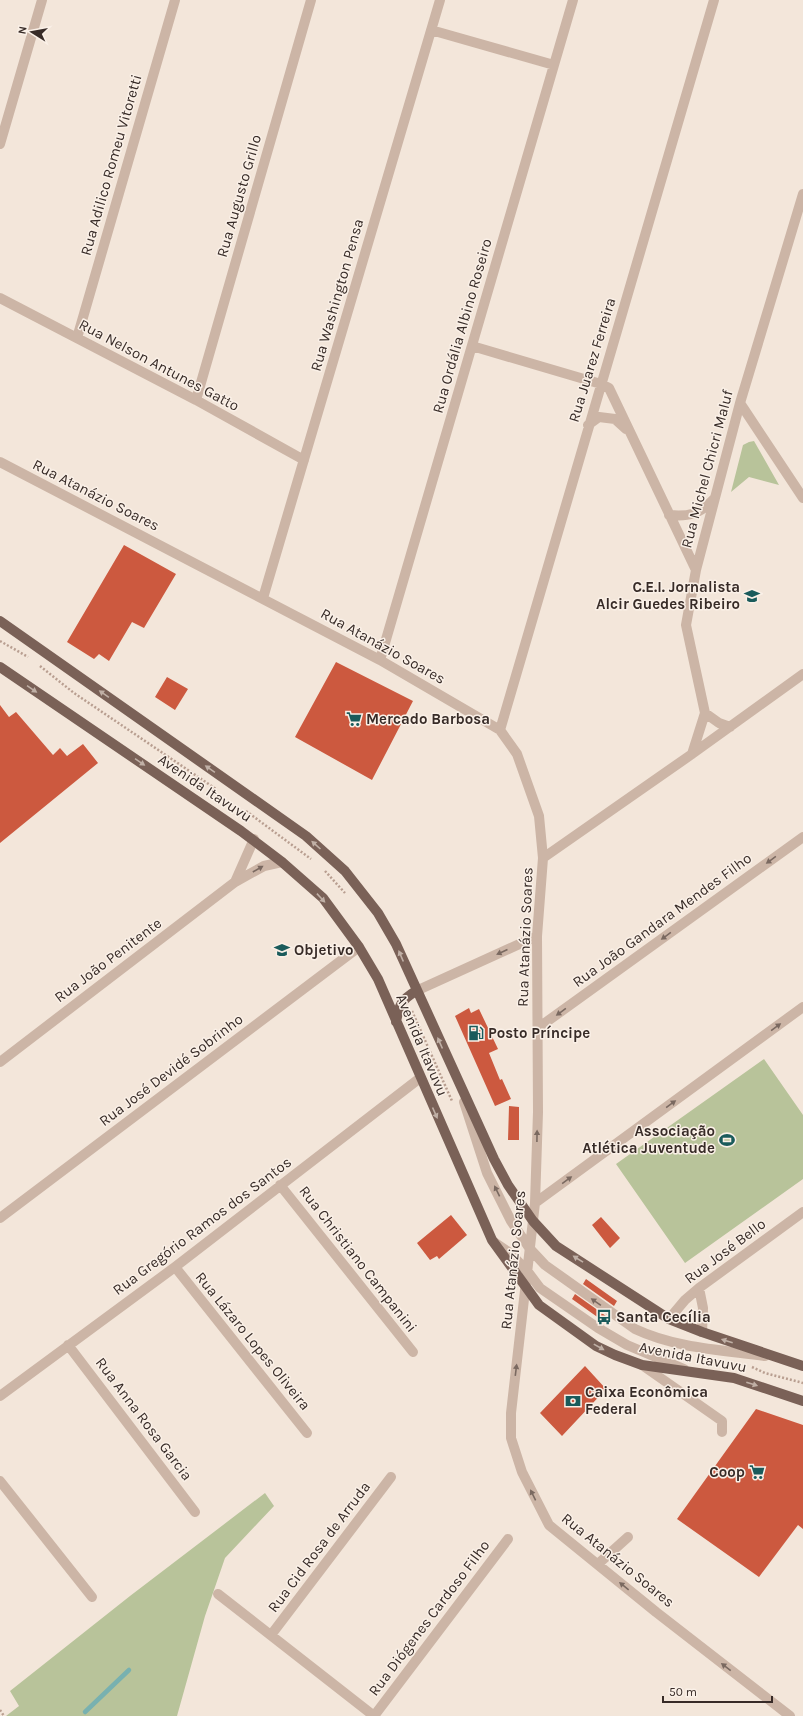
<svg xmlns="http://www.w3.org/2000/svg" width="803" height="1716" font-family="Karla,sans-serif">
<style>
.green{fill:#b8c39a}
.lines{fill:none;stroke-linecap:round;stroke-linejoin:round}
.stream{stroke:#78b1b0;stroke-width:4.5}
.building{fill:#cc593f}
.path{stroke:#b89e90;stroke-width:2.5;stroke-dasharray:2 2;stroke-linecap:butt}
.minor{stroke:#ccb5a6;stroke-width:10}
.major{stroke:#7a6157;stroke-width:10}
.oneway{fill:#c0b0a6}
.oneway2{fill:#7a6960}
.labels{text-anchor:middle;stroke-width:3;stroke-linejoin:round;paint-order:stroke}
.street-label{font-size:15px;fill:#372b27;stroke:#faf0e7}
.poi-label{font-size:15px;font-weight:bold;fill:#372b27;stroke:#faf0e7;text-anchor:start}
</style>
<rect width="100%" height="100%" fill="#f3e6da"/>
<path class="green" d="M754,441L779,485L749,477L731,492L743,445L749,442Z
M764,1059L803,1115V1179L685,1263L616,1164Z
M265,1493L274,1506L225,1558L205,1616L177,1716H6L19,1706L10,1691L130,1596Z"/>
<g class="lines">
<path class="stream" d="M85,1712L129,1670"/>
</g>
<path class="building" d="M124,545L176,574L144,628L132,622L109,661L99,654L94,659L67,642Z
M336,662L413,701L372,780L295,737Z
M167,677L188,689L175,710L155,697Z
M0,705L9,717L16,712L53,755L60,748L67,756L83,744L98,763L0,843Z
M469,1008L471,1013L479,1009L498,1049L489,1053L500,1080L502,1079L511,1099L495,1106L455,1016Z
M509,1106L519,1107V1140H508Z
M451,1215L467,1235L439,1259L437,1256L430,1260L417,1243Z
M601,1217L620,1238L610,1248L592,1225Z
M586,1279L617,1301L614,1306L583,1284Z
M575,1294L606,1316L603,1321L572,1299Z
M585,1366L606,1389L562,1436L540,1413Z
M756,1409L803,1425V1529L798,1525L759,1577L677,1519Z"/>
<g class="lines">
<path class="path" d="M0,641L28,657
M40,666L74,693L216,789
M246,811L311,859
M325,871L345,893
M412,1011L452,1101
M752,1367L765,1373L803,1383
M0,1710L4,1716"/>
<path class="minor" d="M431,30L554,65
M0,144L42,0
M0,298L196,400L304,460
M77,338L175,0
M472,346L601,384L609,388L696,570
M196,400L311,0
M740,403L803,498
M588,425L599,417L615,419L626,429
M0,462L380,660L500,730L517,754L539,816L543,858L537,936L538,1112L535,1203L511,1413V1438L522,1472L549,1525L656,1612L790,1716
M669,515C689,517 700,514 714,499
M263,598L440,0
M380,660L573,0
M705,713L719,723L730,727
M500,730L714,0
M692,754L705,713L686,625L696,570L740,403L803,194
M543,858L692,754L803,674
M235,882L254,839
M416,991L537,936
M538,1028L803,837
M0,1062L235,882L264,866L282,862
M464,1102L487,1173L511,1221L530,1249L545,1265L635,1329C675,1348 722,1350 765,1356
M280,1185L413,1352
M535,1203L803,1007
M0,1218L359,947
M494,1242L510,1253L528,1272L540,1288L598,1328L627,1345L684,1369
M175,1267L307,1433
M699,1288L703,1308L702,1332
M669,1319L685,1300L699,1288L803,1212
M68,1345L195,1512
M642,1365L722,1421V1432
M0,1396L175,1267L420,1078
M0,1481L92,1597
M598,1564L628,1537
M218,1594L374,1716
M271,1635L391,1477
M374,1716L508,1539"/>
<path class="major" d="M0,621L306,836L345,871L378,913L396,944L494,1159L508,1185L533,1221L556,1246L669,1319L702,1332L803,1366
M0,667L241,831L282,862L323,898L359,947L378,979L492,1240L539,1305L596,1346L615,1355L642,1365L734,1378L803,1401
M396,1022C399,1005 401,1000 416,991"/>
</g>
<defs><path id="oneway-solid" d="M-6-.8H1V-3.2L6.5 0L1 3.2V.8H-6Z"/></defs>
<g class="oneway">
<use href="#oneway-solid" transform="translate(32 689) rotate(34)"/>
<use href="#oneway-solid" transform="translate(104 694) rotate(-145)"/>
<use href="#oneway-solid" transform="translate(140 762) rotate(34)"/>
<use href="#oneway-solid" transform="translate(210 769) rotate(-145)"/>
<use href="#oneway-solid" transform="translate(316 845) rotate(-138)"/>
<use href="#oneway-solid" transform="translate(321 898) rotate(47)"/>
<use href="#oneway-solid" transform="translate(401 956) rotate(-113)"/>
<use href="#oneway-solid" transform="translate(440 1043) rotate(-114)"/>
<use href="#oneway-solid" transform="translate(435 1113) rotate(66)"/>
<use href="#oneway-solid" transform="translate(578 1259) rotate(-148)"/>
<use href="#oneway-solid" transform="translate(727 1341) rotate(-162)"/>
<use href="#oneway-solid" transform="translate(599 1347) rotate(29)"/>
<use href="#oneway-solid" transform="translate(752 1384) rotate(18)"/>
</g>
<g class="oneway2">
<use href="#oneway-solid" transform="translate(771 860) rotate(144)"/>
<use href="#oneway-solid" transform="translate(258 869) rotate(-30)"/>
<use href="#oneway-solid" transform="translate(666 936) rotate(144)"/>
<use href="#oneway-solid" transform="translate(502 952) rotate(156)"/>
<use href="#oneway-solid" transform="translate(561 1012) rotate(144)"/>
<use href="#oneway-solid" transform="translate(776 1027) rotate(-36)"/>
<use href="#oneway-solid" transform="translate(671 1104) rotate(-36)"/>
<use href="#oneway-solid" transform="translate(537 1136) rotate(-89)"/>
<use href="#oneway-solid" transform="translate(567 1180) rotate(-36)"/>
<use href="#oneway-solid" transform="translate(497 1191) rotate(-116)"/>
<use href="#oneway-solid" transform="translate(596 1302) rotate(-145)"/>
<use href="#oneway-solid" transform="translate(516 1370) rotate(-83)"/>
<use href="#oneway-solid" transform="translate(533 1495) rotate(-116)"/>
<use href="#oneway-solid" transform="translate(624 1586) rotate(-141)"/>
<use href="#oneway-solid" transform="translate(726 1667) rotate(-142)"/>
</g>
<defs>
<symbol id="school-bare" viewBox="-9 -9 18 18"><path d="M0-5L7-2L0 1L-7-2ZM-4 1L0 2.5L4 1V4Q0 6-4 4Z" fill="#1a5b5b" stroke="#faf0e7" stroke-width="2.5" paint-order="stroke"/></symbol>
<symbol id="supermarket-bare" viewBox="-9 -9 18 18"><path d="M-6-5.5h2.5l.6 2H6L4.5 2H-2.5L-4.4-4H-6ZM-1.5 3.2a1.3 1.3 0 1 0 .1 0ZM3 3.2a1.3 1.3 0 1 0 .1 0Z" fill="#1a5b5b" stroke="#faf0e7" stroke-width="2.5" paint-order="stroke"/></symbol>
<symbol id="university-bare" viewBox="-9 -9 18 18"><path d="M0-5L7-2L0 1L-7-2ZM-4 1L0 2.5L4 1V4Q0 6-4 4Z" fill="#1a5b5b" stroke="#faf0e7" stroke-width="2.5" paint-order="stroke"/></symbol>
<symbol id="fuel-bare" viewBox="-9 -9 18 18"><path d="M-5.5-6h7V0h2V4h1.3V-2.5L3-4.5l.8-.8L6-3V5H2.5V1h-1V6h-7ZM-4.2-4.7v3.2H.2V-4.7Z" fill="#1a5b5b" stroke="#faf0e7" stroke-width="2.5" paint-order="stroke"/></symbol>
<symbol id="stadium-bare" viewBox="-9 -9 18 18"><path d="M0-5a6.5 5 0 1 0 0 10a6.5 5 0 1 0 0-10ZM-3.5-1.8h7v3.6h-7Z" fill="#1a5b5b" stroke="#faf0e7" stroke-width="2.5" paint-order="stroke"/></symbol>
<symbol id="bus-bare" viewBox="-9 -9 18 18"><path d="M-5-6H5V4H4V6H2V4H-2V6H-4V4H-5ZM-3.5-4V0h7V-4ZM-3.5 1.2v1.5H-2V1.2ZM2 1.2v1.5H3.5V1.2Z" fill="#1a5b5b" stroke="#faf0e7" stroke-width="2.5" paint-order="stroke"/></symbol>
<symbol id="bank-bare" viewBox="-9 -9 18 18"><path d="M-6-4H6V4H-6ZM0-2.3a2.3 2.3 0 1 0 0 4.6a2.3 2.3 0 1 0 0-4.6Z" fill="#1a5b5b" stroke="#faf0e7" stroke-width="2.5" paint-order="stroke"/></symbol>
</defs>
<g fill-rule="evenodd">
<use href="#school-bare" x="741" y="585" width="22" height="22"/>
<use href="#supermarket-bare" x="343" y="708" width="22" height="22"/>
<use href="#university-bare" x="271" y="939" width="22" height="22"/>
<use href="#fuel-bare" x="465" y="1022" width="22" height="22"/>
<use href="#stadium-bare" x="716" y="1129" width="22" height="22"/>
<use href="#bus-bare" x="593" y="1306" width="22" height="22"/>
<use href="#bank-bare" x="562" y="1390" width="22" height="22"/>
<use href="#supermarket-bare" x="746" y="1461" width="22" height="22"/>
</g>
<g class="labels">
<g class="street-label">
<text transform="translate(111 165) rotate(-74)" y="5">Rua Adilico Romeu Vitoretti</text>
<text transform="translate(239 196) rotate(-74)" y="5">Rua Augusto Grillo</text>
<text transform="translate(337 295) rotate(-74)" y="5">Rua Washington Pensa</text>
<text transform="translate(462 326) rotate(-74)" y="5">Rua Ordália Albino Roseiro</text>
<text transform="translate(592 360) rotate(-73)" y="5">Rua Juarez Ferreira</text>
<text transform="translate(159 365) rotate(28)" y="5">Rua Nelson Antunes Gatto</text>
<text transform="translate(707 469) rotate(-75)" y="5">Rua Michel Chicri Maluf</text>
<text transform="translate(96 495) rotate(27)" y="5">Rua Atanázio Soares</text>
<text transform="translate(383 646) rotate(29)" y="5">Rua Atanázio Soares</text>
<text transform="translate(205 788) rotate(34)" y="5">Avenida Itavuvu</text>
<text transform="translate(662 920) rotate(-36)" y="5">Rua João Gandara Mendes Filho</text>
<text transform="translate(525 937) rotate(-88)" y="5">Rua Atanázio Soares</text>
<text transform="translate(108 960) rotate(-37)" y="5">Rua João Penitente</text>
<text transform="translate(422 1045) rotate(67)" y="5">Avenida Itavuvu</text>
<text transform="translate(171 1070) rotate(-37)" y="5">Rua José Devidé Sobrinho</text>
<text transform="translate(202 1226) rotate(-37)" y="5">Rua Gregório Ramos dos Santos</text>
<text transform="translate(725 1251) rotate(-37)" y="5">Rua José Bello</text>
<text transform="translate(358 1259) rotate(52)" y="5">Rua Christiano Campanini</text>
<text transform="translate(513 1260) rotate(-84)" y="5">Rua Atanázio Soares</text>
<text transform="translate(253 1341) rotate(51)" y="5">Rua Lázaro Lopes Oliveira</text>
<text transform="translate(693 1357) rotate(11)" y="5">Avenida Itavuvu</text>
<text transform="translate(144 1419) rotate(53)" y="5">Rua Anna Rosa Garcia</text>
<text transform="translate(319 1547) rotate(-53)" y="5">Rua Cid Rosa de Arruda</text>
<text transform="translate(618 1560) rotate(39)" y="5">Rua Atanázio Soares</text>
<text transform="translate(429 1618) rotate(-53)" y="5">Rua Diógenes Cardoso Filho</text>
</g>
<g class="poi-label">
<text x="740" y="592" text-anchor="end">C.E.I. Jornalista<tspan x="740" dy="17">Alcir Guedes Ribeiro</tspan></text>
<text x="366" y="724">Mercado Barbosa</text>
<text x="294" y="955">Objetivo</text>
<text x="488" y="1038">Posto Príncipe</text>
<text x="715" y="1136" text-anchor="end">Associação<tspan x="715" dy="17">Atlética Juventude</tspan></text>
<text x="616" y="1322">Santa Cecília</text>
<text x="585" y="1397">Caixa Econômica<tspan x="585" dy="17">Federal</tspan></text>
<text x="745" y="1477" text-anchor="end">Coop</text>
</g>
</g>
<g transform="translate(32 32) rotate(281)" stroke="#faf0e7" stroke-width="3" paint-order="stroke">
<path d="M0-3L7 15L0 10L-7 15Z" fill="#372b27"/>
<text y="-6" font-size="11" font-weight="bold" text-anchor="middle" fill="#372b27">N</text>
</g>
<path d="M663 1696v6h109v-6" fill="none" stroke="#372b27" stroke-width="2"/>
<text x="669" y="1696" font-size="12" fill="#372b27" stroke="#faf0e7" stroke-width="3" paint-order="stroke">50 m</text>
</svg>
